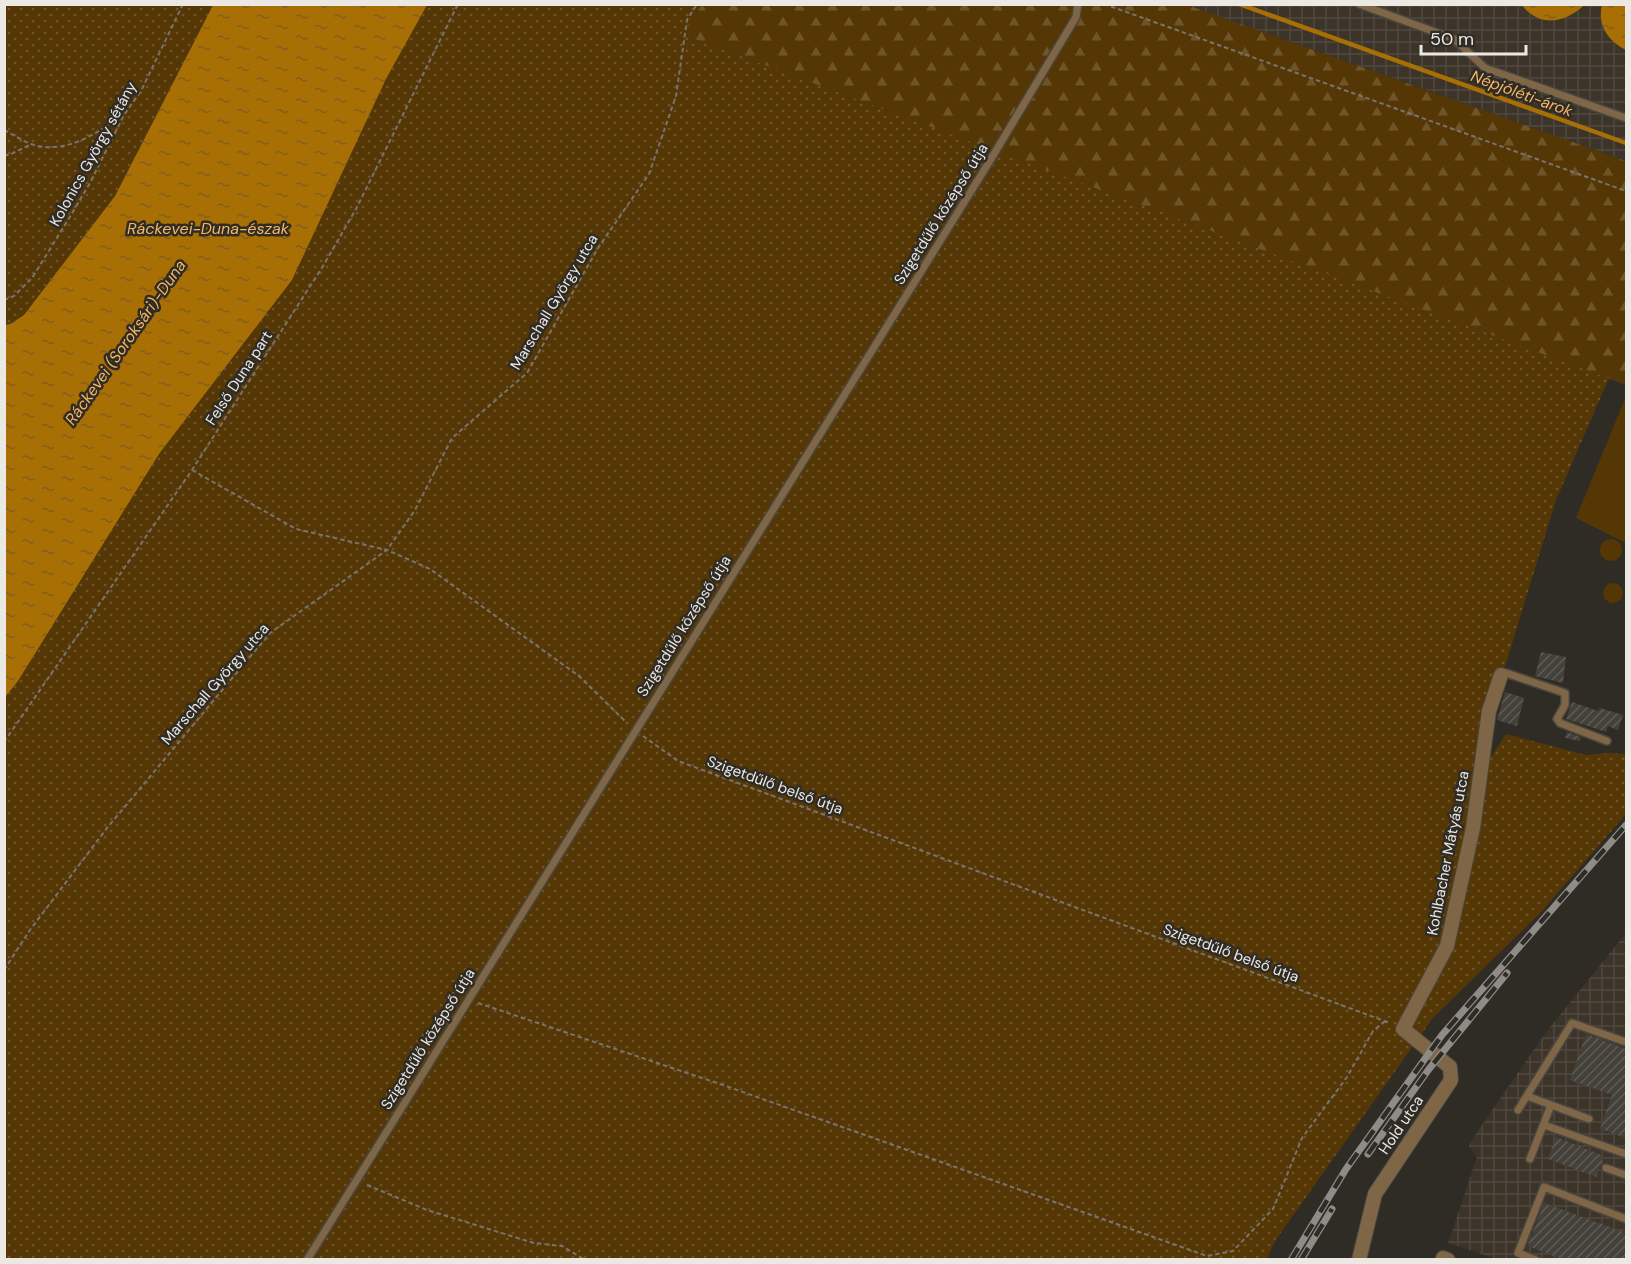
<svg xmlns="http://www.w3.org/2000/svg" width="1631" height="1264" font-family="'DM Sans',sans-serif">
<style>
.industrial{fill:url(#industrial-grid)}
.green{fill:url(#green-dots)}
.forest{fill:url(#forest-firs)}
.pitch{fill:#553705}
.water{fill:url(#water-ripples)}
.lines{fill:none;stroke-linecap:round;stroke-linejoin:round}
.stream{stroke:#a86f05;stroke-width:4.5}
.building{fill:url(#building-hatch)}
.service-casing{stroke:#494640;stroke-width:10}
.minor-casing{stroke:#494640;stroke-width:16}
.path{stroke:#78746f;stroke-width:2;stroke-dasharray:4.5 3;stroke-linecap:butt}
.service{stroke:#7f6646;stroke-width:7}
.minor{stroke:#7f6646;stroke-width:14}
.rail-casing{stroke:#8f8c87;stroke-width:7}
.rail{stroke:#2f2b25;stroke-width:4.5;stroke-dasharray:14;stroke-linecap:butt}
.labels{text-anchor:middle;stroke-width:5;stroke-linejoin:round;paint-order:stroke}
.street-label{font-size:15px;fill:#ece9e5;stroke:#2f2b25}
.water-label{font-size:16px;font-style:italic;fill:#f5b764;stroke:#2f2b25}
</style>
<defs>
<pattern id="industrial-grid" width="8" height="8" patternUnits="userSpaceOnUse" patternTransform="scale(1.5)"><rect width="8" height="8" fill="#3c3429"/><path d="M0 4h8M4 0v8" fill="none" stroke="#4f483e"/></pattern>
<pattern id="green-dots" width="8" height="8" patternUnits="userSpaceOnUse" patternTransform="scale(1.5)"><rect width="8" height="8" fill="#553705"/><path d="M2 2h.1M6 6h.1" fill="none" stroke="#6e5429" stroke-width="1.8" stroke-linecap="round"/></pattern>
<pattern id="forest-firs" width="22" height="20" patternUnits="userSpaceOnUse" patternTransform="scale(1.5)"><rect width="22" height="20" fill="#553705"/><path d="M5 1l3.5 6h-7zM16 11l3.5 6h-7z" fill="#6e5429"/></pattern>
<pattern id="water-ripples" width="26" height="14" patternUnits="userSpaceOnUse" patternTransform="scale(1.5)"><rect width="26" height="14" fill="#a86f05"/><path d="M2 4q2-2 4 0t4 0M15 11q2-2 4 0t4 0" fill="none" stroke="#815f1f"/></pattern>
<pattern id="building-hatch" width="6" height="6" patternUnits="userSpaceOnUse" patternTransform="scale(1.5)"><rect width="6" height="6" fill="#44403a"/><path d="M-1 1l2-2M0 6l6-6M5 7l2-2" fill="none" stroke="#5f5c56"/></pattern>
</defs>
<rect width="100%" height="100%" fill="#2f2b25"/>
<path class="industrial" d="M1187,5H1626V161Z
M1626,933V1259H1496L1448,1243L1477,1157L1469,1146L1473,1138L1546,1032Z"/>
<path class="green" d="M4,5H213L115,196L24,315L10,324L5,325Z
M427,5H702L682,34L1609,378L1556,500L1495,699L1489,760L1506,734L1586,755L1608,753L1626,754V814L1542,911L1432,1019L1275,1241L1267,1259H5L4,697L18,681L159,454L292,280L386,79Z"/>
<path class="forest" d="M702,5H1187L1626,161V385L681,34Z"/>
<path class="pitch" d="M1626,396V543L1576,518Z
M1600 550a11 11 0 1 1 22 0a11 11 0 1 1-22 0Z
M1603 593a10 10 0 1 1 20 0a10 10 0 1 1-20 0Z"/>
<path class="water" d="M213,5H427L386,79L292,280L159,454L18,681L5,697V325L10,324L24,315L115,196Z
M1522,5H1584C1566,23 1539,28 1522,5Z
M1602,5H1626V50C1608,41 1597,25 1602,5Z"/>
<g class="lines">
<path class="stream" d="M1239,4L1626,143"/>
</g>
<path class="building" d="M1541,652L1566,657L1563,683L1535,676Z
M1505,692L1524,698L1517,726L1497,720Z
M1572,702L1598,711L1600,708L1623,715L1618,730L1608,726L1606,732L1566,719Z
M1567,732L1581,737L1580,741L1565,738Z
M1586,1034L1626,1049V1138L1600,1129L1612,1095L1570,1080Z
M1556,1137L1604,1156L1596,1177L1548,1159Z
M1544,1203L1626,1233V1260H1564L1528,1246Z"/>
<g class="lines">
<defs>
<path id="service" d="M1359,4L1454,39L1485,68L1626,118
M1501,675L1506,673L1565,693V705L1557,719L1560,723L1607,741
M1527,1096L1589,1119
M1518,1110L1572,1023L1626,1042
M1544,1125L1626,1154
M1530,1159L1551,1105
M1606,1168L1626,1175
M307,1260L991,159L1076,17L1078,4
M1536,1260L1518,1253L1544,1187L1626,1219"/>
<path id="minor" d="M1443,1258L1448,1260
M1359,1260L1375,1194L1451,1080L1450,1067L1403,1029L1447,946L1473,828L1489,711L1501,675"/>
</defs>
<use href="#service" class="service-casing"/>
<use href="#minor" class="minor-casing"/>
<path class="path" d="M1104,4L1626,191
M4,130C14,135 24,142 34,145C68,154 96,133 122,116
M4,155H9L32,144
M4,300L14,296L32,278L68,220L90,183L124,115L141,91L183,4
M192,470L296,529L387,550L430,569L579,676L627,723
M643,736L678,761L1390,1023
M4,742L192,470L323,266L356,209L458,4
M4,970L30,930L107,828L270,633L387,550L415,510L452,438L527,373L598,248L649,174L676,96L687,20L697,4
M478,1003L726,1086L1207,1256L1233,1251L1273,1209L1302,1138L1347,1077L1373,1031L1385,1021
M367,1185L427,1210L534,1243L562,1246L585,1260"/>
<use href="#service" class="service"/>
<use href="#minor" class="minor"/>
<defs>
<path id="rail" d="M1368,1154L1429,1069L1507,973
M1291,1260L1346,1169L1442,1035L1626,825
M1301,1260L1332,1209"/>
</defs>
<use href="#rail" class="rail-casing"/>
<use href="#rail" class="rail"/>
</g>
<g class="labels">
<g class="street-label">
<text transform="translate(93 154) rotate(-61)" y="5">Kolonics György sétány</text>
<text transform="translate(941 214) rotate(-58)" y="5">Szigetdűlő középső útja</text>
<text transform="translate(554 302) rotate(-59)" y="5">Marschall György utca</text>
<text transform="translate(239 378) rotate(-57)" y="5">Felső Duna part</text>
<text transform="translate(684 626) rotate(-58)" y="5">Szigetdűlő középső útja</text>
<text transform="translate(215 684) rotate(-49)" y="5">Marschall György utca</text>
<text transform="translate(775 785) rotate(20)" y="5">Szigetdűlő belső útja</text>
<text transform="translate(1448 853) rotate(-79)" y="5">Kohlbacher Mátyás utca</text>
<text transform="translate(1231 953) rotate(20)" y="5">Szigetdűlő belső útja</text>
<text transform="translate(428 1039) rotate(-58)" y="5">Szigetdűlő középső útja</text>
<text transform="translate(1401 1125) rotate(-56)" y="5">Hold utca</text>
</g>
<g class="water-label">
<text transform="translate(1522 93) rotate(20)" y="6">Népjóléti-árok</text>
<text x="208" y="234">Ráckevei-Duna-észak</text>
<text transform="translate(125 342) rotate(-55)" y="6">Ráckevei (Soroksári)-Duna</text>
</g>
</g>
<rect width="1631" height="1264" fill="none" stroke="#ece9e5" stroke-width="12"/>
<path d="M1421 45v9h105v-9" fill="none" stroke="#ece9e5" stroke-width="3"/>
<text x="1430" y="45" font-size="18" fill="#ece9e5" stroke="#2f2b25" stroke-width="4.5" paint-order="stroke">50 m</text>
</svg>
